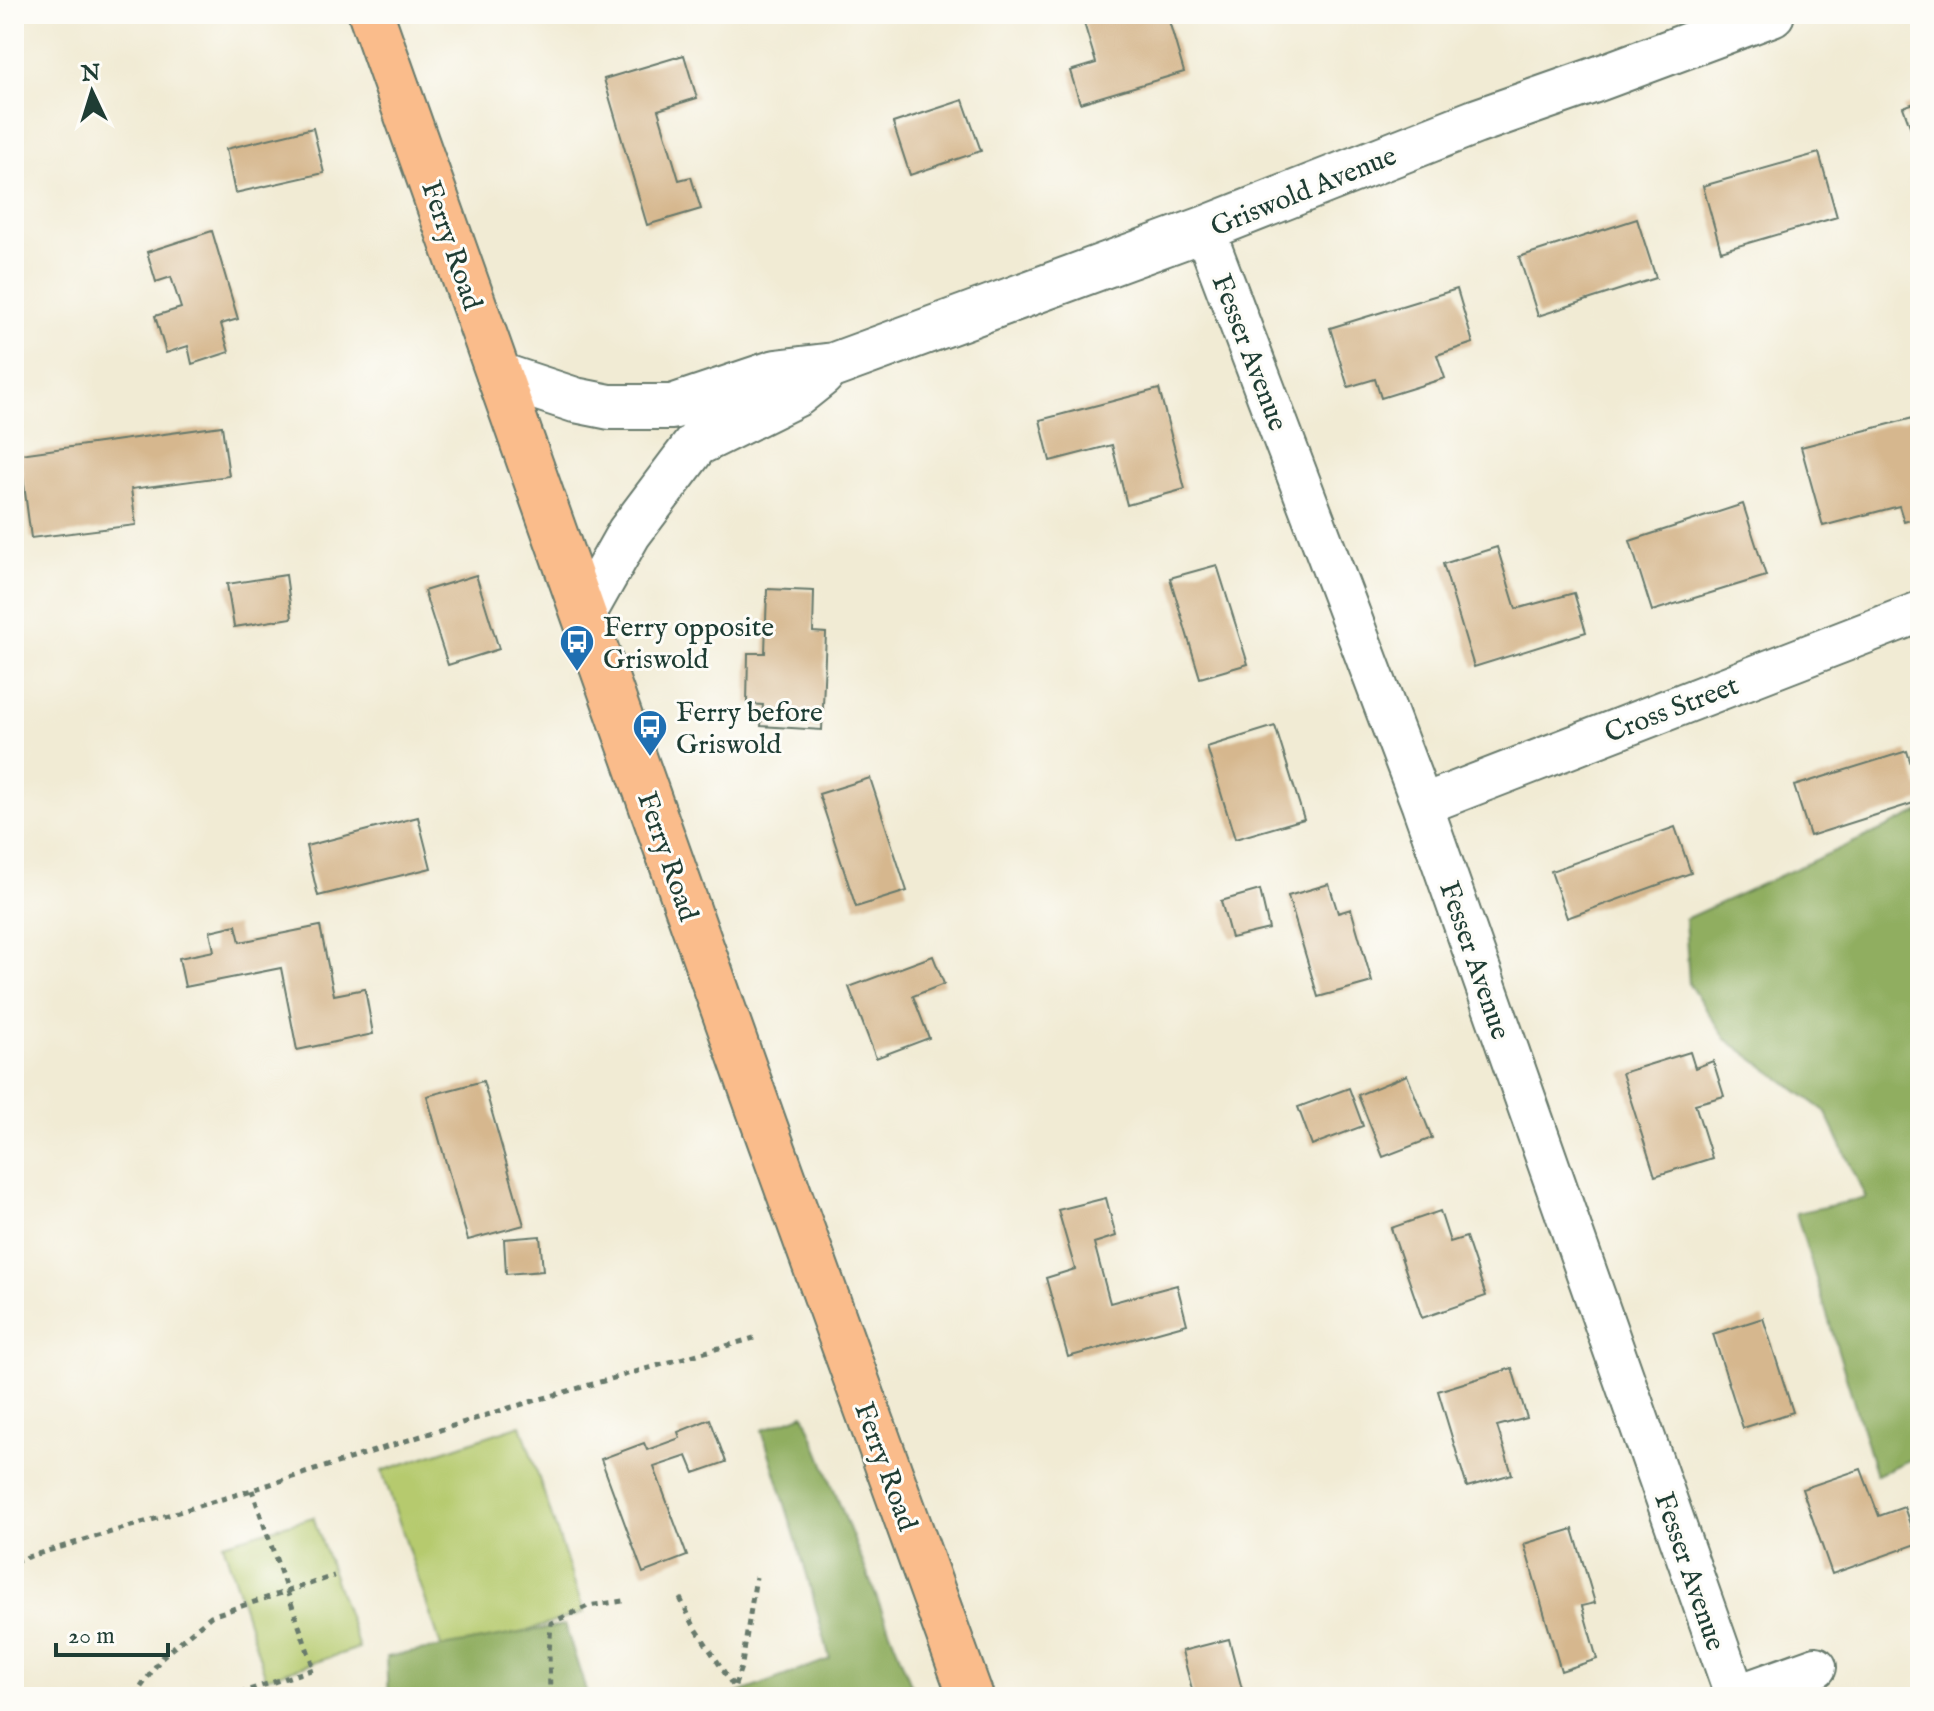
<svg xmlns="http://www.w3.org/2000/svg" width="1934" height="1711" font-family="'IM FELL English',serif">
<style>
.green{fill:#b6ca6e;stroke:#6a8451;stroke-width:2}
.forest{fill:#90ae61;stroke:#58764a;stroke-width:2}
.building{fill:#d6b78e}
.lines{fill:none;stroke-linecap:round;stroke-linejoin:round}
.minor-casing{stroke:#687a6c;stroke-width:44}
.tertiary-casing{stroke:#687a6c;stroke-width:48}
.primary-casing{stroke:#687a6c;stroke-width:48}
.path{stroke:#687a6c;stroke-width:5;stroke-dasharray:6 6;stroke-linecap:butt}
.minor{stroke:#fff;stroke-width:40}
.tertiary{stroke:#fff;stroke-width:44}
.primary{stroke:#fabc8b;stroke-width:44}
.labels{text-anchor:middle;stroke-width:6;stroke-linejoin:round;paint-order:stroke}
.street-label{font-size:28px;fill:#1f3d34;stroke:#fdfcf7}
.poi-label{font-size:28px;fill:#1f3d34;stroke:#fdfcf7;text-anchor:start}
</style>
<rect width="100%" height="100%" fill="#fdfcf7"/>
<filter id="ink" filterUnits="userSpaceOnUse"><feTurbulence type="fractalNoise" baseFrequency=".0125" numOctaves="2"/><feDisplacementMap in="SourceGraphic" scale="16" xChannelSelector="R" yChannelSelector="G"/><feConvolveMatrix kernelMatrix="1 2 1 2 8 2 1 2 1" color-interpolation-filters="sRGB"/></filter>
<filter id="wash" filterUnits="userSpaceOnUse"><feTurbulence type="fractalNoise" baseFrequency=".006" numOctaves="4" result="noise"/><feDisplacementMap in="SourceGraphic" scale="32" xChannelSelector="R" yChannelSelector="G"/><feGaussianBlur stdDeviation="1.8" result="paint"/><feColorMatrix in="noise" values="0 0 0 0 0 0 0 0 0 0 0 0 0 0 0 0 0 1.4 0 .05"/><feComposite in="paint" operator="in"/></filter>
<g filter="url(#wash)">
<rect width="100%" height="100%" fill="#f1ebd4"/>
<path class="green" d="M521,1425L584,1612L445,1658L382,1471Z
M313,1517L359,1648L266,1678L223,1543Z"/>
<path class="forest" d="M1920,812V1455L1876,1475L1796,1213L1866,1198L1825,1111L1726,1039L1689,984L1685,919Z
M804,1414L916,1697H728L830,1659L807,1575L762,1430Z
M565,1625L588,1697H388L386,1657Z"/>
<g id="blocks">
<path class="building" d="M1115,14H1167L1184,72L1080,103L1070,71L1096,63L1084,23Z
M684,55L697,98L658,110L679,180L691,177L701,209L647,225L604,79Z
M963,100L981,151L910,175L893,123Z
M1920,101V153L1903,107Z
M313,128L324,173L235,193L226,149Z
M1819,153L1837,217L1721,251L1703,186Z
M1637,219L1656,278L1538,316L1519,257Z
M212,231L238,319L221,324L229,352L192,364L188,346L166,353L155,316L181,308L171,277L156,282L147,252Z
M1457,289L1473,343L1437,355L1445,378L1381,398L1375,379L1348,387L1330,328Z
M1159,389L1185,489L1127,505L1112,445L1050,461L1040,420Z
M1913,418L1920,442V517L1904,522L1899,506L1823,526L1801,447Z
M222,426L229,476L131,489L136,525L31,538L20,454Z
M1743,504L1766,576L1652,611L1630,541Z
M1497,547L1516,609L1574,593L1586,632L1474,667L1443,564Z
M1217,565L1248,664L1200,678L1170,578Z
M286,575L292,618L234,627L227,584Z
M476,575L499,649L448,665L424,591Z
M767,589L814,591L813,632L826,633L822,730L761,726L763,705L747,704L748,653H765Z
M1275,726L1304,819L1235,839L1207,747Z
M1907,751L1920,793V801L1810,836L1794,786Z
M870,778L907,891L856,907L819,794Z
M418,817L431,868L318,896L306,846Z
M1675,827L1691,873L1567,918L1551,871Z
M1329,884L1338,913L1351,909L1372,982L1318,997L1288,896Z
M1260,890L1269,929L1231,938L1221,901Z
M236,925L240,942L320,926L334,995L365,989L373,1034L297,1050L281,968L185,987L179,958L214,951L210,931Z
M933,956L944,984L913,996L929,1038L876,1058L849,987Z
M1690,1052L1695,1068L1713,1061L1724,1096L1695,1104L1712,1158L1655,1176L1622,1073Z
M1407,1075L1432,1138L1383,1157L1358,1095Z
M483,1081L524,1225L468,1240L427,1096Z
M1349,1088L1363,1126L1312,1145L1298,1107Z
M1106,1198L1116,1236L1094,1243L1110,1303L1177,1285L1187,1324L1068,1357L1046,1278L1075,1269L1058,1210Z
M1440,1211L1450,1242L1466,1237L1486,1296L1422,1318L1391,1228Z
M540,1236L543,1271L506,1274L504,1239Z
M1763,1318L1793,1412L1743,1428L1713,1334Z
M1512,1368L1527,1418L1497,1426L1512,1474L1467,1487L1438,1391Z
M710,1419L726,1462L694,1473L687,1456L654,1467L687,1556L643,1573L601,1459L644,1443L647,1450L680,1438L678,1432Z
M1861,1469L1879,1516L1904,1507L1917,1544L1832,1574L1802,1489Z
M1573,1529L1595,1603L1582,1606L1597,1659L1561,1671L1524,1544Z
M1229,1639L1244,1697H1194L1182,1651Z"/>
</g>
</g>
<g filter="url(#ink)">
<use href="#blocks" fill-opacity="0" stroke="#687a6c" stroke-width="2"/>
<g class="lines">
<defs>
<path id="minor" d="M1204,229L1422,805L1736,1697
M1422,805L1920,612
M1732,1697L1816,1667"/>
<path id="tertiary" d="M499,375L575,400L610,407H672L776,372L834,365L1204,229L1475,122L1592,81L1772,14
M584,613L629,533L696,444L797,394L822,374"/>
<path id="primary" d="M371,14L764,1124L971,1697"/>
</defs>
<use href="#minor" class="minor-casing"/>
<use href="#tertiary" class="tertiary-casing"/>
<use href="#primary" class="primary-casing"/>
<path class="path" d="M14,1561L252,1490L509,1408L754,1338
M680,1598L693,1624L734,1687
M134,1697L162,1657L211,1616L334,1576
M227,1697L314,1669L252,1490
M548,1697L550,1693L549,1653L551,1623L588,1606L623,1601
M735,1697L734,1688L742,1664L756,1577"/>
<use href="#minor" class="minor"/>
<use href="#tertiary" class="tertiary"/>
<use href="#primary" class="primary"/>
</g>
</g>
<defs>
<symbol id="bus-pin" viewBox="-11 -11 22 30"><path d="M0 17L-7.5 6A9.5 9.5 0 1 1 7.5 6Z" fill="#1f6fb2" stroke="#fdfcf7"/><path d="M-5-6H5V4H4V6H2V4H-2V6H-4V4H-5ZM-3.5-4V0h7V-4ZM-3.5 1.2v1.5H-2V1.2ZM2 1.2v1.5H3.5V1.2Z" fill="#fff"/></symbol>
</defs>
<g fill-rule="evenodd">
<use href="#bus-pin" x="557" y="622" width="40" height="54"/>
<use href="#bus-pin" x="630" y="707" width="40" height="54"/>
</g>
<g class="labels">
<g class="street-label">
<text transform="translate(1303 190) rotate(-22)" y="10">Griswold Avenue</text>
<text transform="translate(453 245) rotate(71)" y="10">Ferry Road</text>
<text transform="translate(1251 352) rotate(69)" y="10">Fesser Avenue</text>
<text transform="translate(1671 708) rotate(-21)" y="10">Cross Street</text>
<text transform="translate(669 856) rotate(71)" y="10">Ferry Road</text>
<text transform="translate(1476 960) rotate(71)" y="10">Fesser Avenue</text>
<text transform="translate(887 1466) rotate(70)" y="10">Ferry Road</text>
<text transform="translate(1691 1571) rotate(71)" y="10">Fesser Avenue</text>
</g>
<g class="poi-label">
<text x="603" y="636">Ferry opposite<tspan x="603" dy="32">Griswold</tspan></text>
<text x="676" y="721">Ferry before<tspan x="676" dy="32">Griswold</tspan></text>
</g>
</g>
<rect width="1934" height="1711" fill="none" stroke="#fdfcf7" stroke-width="48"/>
<g transform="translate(92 92) rotate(356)" stroke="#fdfcf7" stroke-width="6" paint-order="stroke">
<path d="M0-6L14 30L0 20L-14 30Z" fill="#1f3d34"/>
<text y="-12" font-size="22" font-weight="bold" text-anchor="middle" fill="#1f3d34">N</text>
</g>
<path d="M56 1643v12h112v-12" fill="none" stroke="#1f3d34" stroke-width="4"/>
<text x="68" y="1643" font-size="24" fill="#1f3d34" stroke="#fdfcf7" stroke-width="6" paint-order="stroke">20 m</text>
</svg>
